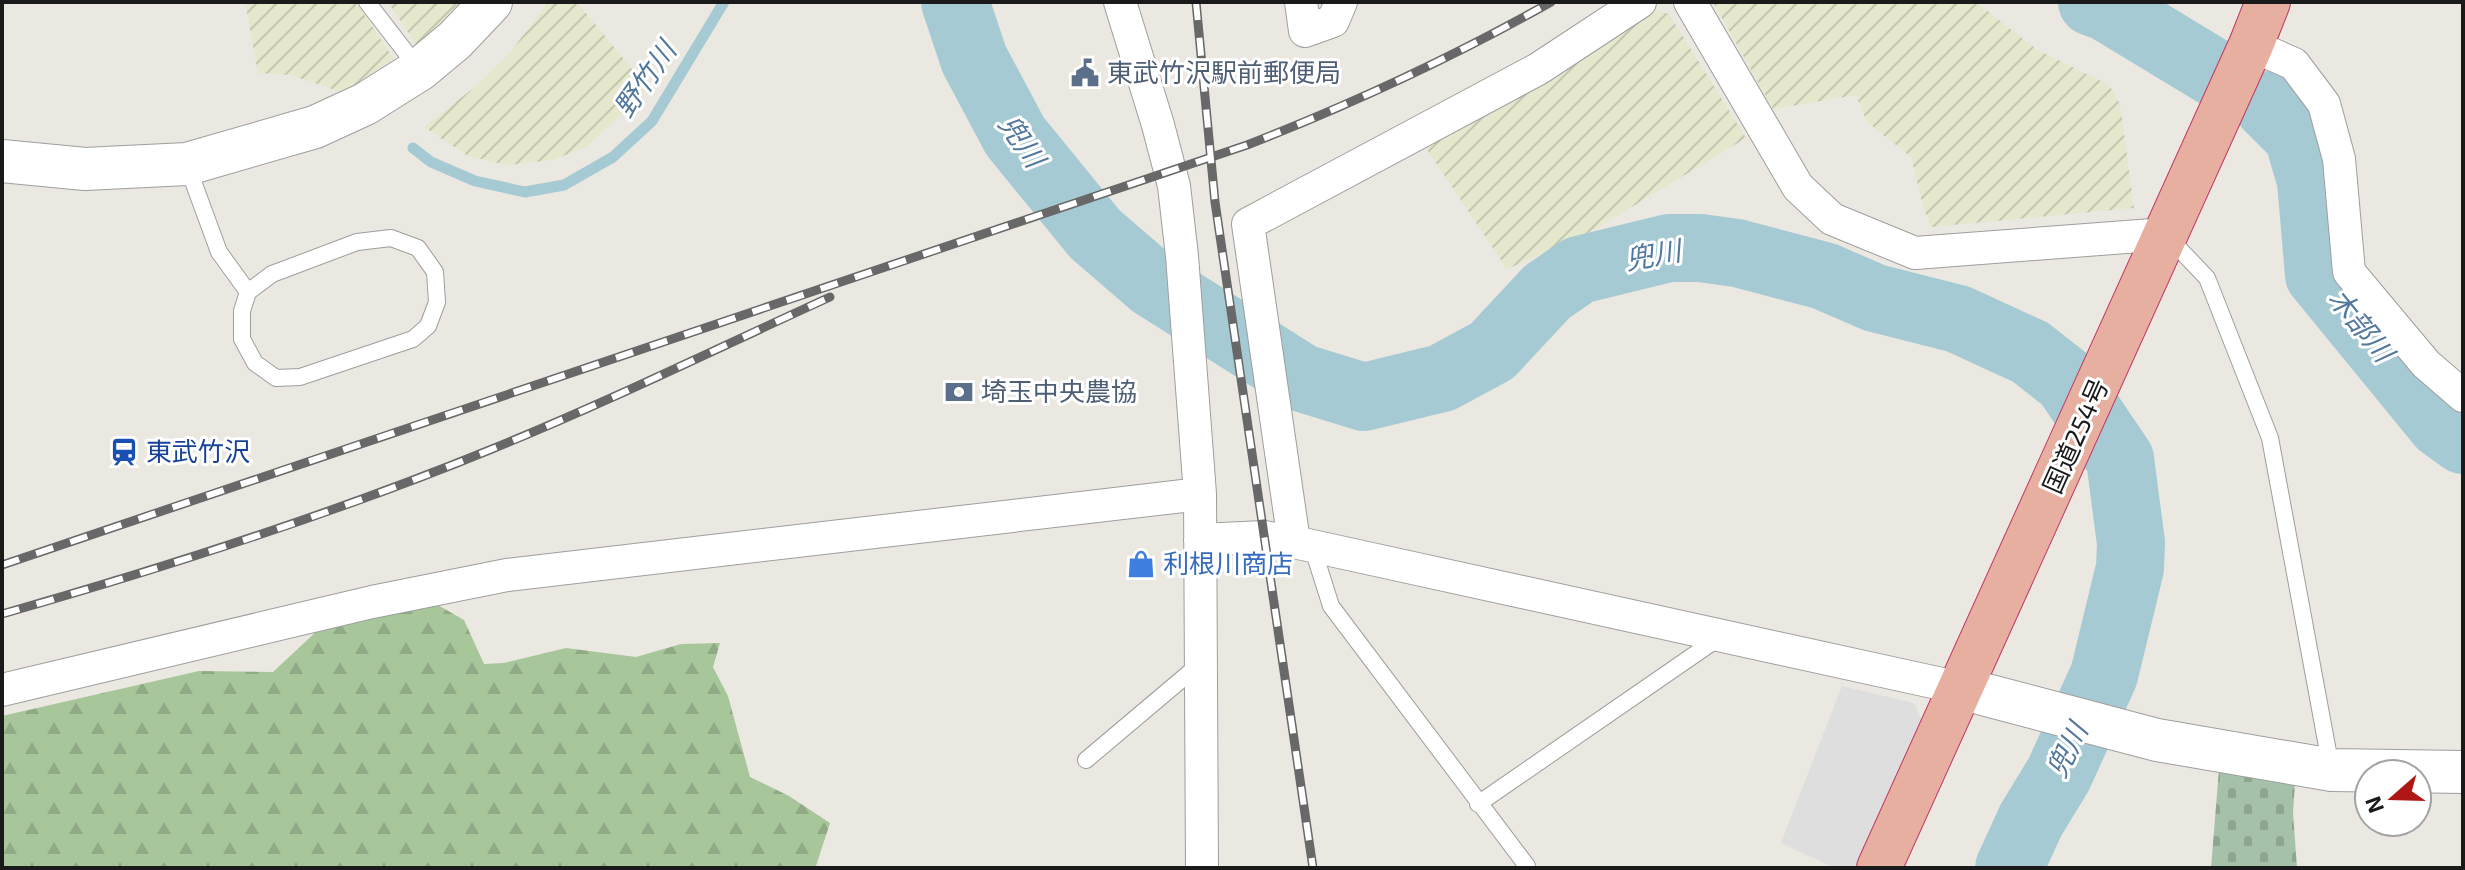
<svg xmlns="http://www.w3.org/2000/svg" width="2465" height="870" font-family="'Exo 2','Noto Sans JP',sans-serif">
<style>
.farmland{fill:url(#farmland-furrows)}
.forest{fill:url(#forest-firs)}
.cemetery{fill:url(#cemetery-stones)}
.parking{fill:#dedede}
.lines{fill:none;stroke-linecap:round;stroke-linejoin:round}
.stream{stroke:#a6cad4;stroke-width:11}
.river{stroke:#a6cad4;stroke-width:68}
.service-casing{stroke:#9e9e9e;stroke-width:18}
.minor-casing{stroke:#9e9e9e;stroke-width:34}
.tertiary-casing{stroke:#9e9e9e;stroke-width:44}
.trunk-casing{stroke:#c03665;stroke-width:46}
.service{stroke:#fff;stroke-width:16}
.minor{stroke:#fff;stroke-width:32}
.tertiary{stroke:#fff;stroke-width:42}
.trunk{stroke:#e6afa0;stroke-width:44}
.rail-casing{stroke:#686868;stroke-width:9}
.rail{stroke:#fff;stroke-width:6;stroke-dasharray:18;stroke-linecap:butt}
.labels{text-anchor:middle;stroke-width:6;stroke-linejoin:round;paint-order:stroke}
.service-label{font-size:26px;fill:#4e5e75;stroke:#fff;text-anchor:start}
.street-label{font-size:26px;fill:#1a1a1a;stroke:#fff}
.transit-label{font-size:26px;fill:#164399;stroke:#fff;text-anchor:start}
.shop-label{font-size:26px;fill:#366cbe;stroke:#fff;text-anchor:start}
.water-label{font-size:28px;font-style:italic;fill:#53789e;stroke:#fff}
</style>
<defs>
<pattern id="farmland-furrows" width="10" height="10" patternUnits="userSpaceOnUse" patternTransform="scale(2)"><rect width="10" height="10" fill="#e6e8ce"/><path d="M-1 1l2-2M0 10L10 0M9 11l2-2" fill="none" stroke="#c5c6b0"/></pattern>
<pattern id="forest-firs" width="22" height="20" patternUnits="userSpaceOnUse" patternTransform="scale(2)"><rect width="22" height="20" fill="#a7c69a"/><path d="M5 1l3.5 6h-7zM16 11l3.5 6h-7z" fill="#8faa84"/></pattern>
<pattern id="cemetery-stones" width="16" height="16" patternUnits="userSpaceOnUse" patternTransform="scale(2)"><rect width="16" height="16" fill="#a5c1a9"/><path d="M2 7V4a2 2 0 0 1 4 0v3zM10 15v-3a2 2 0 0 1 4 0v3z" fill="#8da591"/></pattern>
</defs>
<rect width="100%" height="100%" fill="#ebe8e1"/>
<path class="farmland" d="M245,2H356L397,64L345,93L290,75L258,73Z
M388,2H464L417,46Z
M548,2H577L648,89L588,146L553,160L507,165L468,156L424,127L476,86L510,53Z
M1713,2H1976L2036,49L2109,85L2120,104L2134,208L1931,227L1923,206L1911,157L1867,122L1856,95L1773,109Z
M1654,10L1669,14L1746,138L1582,237L1507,269L1424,145Z"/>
<path class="forest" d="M436,604L464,620L484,664L504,663L566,648L636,657L681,644L720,643L713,667L728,696L750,777L789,796L830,823L816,866L811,868H2V716L199,671L273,672L319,629Z"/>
<path class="cemetery" d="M2219,769L2295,783L2293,813L2297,868H2211Z"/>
<path class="parking" d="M1842,686L1914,703L1922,720L1856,868H1835L1781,843Z"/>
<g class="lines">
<path class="stream" d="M413,148L431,162L475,181L525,192L564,185L613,157L652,121L724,2"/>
<path class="river" d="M955,2L974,59L1015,136L1095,234L1153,284L1302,378L1364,397L1442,378L1492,351L1547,292L1579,270L1669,248H1700L1737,253L1824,276L1875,298L1958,319L2030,352L2067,381L2120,459L2131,543L2130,568L2104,675L2059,774L2031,820L2009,868
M2092,2L2106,7L2215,73
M2267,105L2298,136L2311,181L2319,275L2441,424L2463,440"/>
<defs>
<path id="service" d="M367,2L418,68
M187,165L219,252L248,292
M2168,237L2207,278L2270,438L2331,768
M391,238L418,248L435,272L437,302L428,326L413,339L300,377L276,378L255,363L242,339V311L248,292L272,274L357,242Z
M1312,546L1331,606L1527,866
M1086,760L1201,663
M1478,804L1720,637"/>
<path id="minor" d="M1120,2L1158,125L1174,186L1182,256L1200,494L1202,868
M1301,2L1305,31L1333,21L1341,2
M1690,2L1798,187L1832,219L1915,253L2166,234
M2251,45L2294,64L2324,104L2339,159L2349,272L2426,364L2463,396
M1200,540L1264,537L1294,542L1960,688
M1294,542L1248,224L1538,69L1640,2
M2,690L372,602L507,575L1200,494"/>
<path id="tertiary" d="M2,161L85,169L187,164L315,127L365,104L419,70L455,40L491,2
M1960,688L2157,740L2332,770L2463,772"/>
<path id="trunk" d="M1879,868L2251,45L2268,2"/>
</defs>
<use href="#service" class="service-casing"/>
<use href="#minor" class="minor-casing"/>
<use href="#tertiary" class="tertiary-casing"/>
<use href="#trunk" class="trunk-casing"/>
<use href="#service" class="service"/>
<use href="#minor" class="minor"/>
<use href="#tertiary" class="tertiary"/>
<use href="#trunk" class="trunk"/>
<defs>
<path id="rail" d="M1196,2L1215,202L1313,868
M2,565L1247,145C1352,104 1453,57 1551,2
M2,614C167,567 333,514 492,449C606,403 718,348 830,297"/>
</defs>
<use href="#rail" class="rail-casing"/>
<use href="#rail" class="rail"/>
</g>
<defs>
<symbol id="civic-bare" viewBox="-9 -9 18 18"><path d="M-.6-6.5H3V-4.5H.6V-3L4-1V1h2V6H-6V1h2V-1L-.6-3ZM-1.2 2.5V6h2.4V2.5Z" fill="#5c6f8a" stroke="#fff" stroke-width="2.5" paint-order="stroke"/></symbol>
<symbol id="bank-bare" viewBox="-9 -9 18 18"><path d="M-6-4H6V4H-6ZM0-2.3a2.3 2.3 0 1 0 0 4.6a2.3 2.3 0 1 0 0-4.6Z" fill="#5c6f8a" stroke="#fff" stroke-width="2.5" paint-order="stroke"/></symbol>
<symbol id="station-bare" viewBox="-9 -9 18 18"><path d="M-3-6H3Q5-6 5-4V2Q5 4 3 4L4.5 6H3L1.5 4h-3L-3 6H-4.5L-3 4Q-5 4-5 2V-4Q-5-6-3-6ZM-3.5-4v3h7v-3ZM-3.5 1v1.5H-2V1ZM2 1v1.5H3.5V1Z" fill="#1a4fb4" stroke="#fff" stroke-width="2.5" paint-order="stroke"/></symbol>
<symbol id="shop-bare" viewBox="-9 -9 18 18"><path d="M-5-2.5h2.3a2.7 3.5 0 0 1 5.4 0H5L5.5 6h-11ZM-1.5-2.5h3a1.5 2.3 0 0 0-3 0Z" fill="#3f7fe0" stroke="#fff" stroke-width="2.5" paint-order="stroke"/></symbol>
</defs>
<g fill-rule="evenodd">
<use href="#civic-bare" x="1065" y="53" width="40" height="40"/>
<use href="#bank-bare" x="939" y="372" width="40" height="40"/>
<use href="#station-bare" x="104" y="432" width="40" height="40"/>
<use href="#shop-bare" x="1121" y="544" width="40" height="40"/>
</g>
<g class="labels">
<g class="service-label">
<text x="1107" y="82">東武竹沢駅前郵便局</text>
<text x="981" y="401">埼玉中央農協</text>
</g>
<g class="street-label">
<text transform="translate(2076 436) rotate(-66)" y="9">国道254号</text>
</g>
<g class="transit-label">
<text x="146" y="461">東武竹沢</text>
</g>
<g class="shop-label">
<text x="1163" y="573">利根川商店</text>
</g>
<g class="water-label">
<text transform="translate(645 79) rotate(-55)" y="10">野竹川</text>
<text transform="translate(1022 141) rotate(55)" y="10">兜川</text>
<text transform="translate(1653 255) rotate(-10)" y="10">兜川</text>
<text transform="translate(2361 325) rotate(51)" y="10">木部川</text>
<text transform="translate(2067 750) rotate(-64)" y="10">兜川</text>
</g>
</g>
<rect width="2465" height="870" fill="none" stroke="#1a1a1a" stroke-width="8"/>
<g transform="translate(2393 798) rotate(250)"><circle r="38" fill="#ffffff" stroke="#a3a3a3" stroke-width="2"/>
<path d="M0-6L14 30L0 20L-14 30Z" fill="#af1616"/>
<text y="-12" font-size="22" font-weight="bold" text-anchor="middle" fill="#1a1a1a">N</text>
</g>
</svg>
